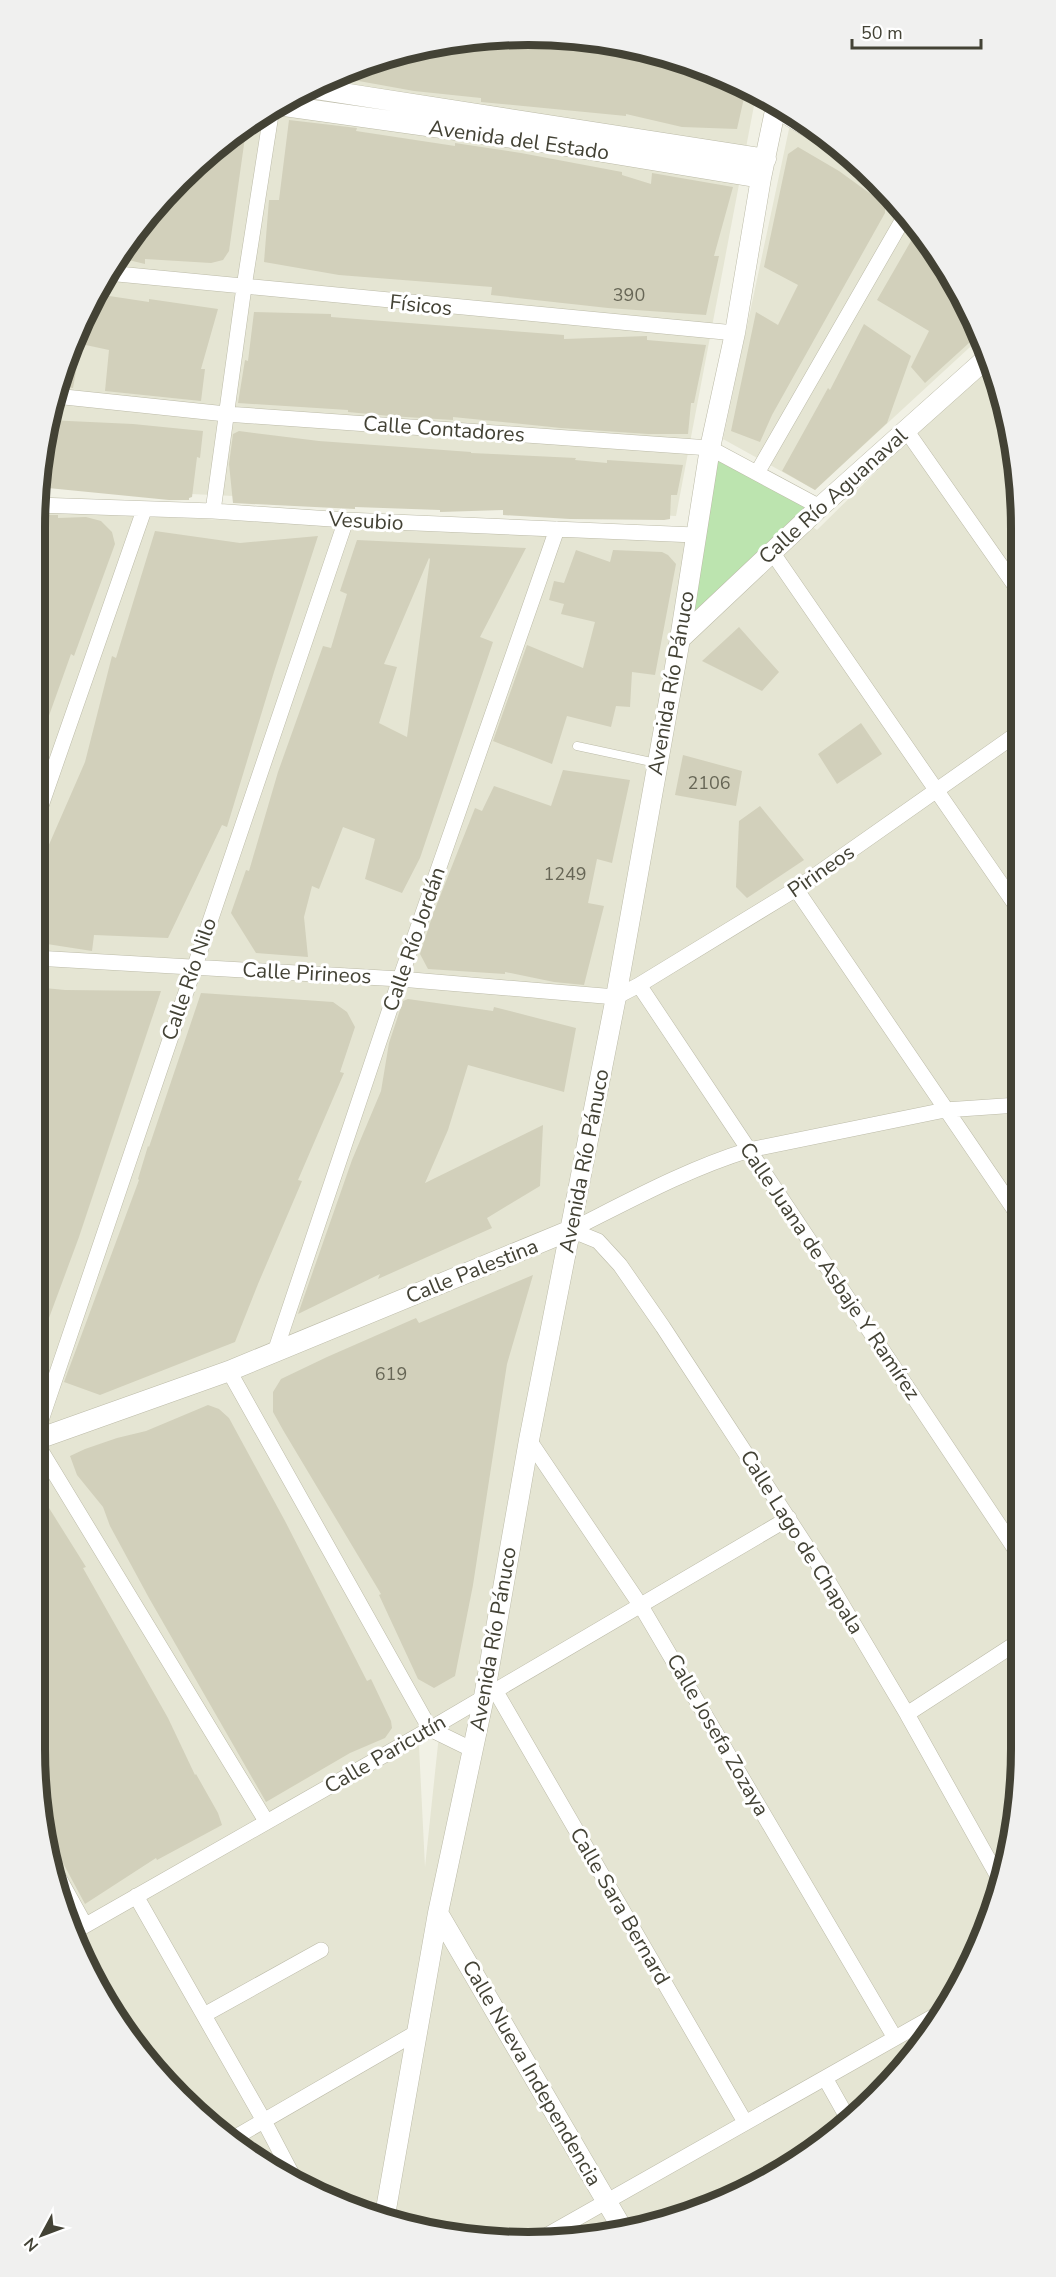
<svg xmlns="http://www.w3.org/2000/svg" width="1056" height="2277" font-family="'Nunito Sans',sans-serif">
<style>
.residential{fill:#e5e5d3;fill-rule:evenodd}
.green{fill:#bce4af}
.building{fill:#d2d0bb;fill-rule:evenodd}
.lines{fill:none;stroke-linecap:round;stroke-linejoin:round}
.service-casing{stroke:#bcbba8;stroke-width:9}
.minor-casing{stroke:#bcbba8;stroke-width:16}
.tertiary-casing{stroke:#bcbba8;stroke-width:21}
.service{stroke:#fff;stroke-width:8}
.minor{stroke:#fff;stroke-width:15}
.tertiary{stroke:#fff;stroke-width:20}
.labels{text-anchor:middle;stroke-width:6;stroke-linejoin:round;paint-order:stroke}
.number-label{font-size:18px;fill:#676656}
.street-label{font-size:21px;fill:#434235;stroke:#fff}
.rim{fill:none;stroke:#434235;stroke-width:8}
</style>
<rect width="100%" height="100%" fill="#f1f1e5"/>
<path class="residential" d="M528,35L624,44L717,72L756,95L676,516L39,487L44,432L72,339L117,254L179,179L254,118L339,72L431,44Z
M792,115L828,136L919,227L982,336L815,490L723,439Z
M989,360L1017,463L1021,1749L1012,1845L984,1938L899,2075L774,2177L624,2233L528,2242L432,2233L281,2176L157,2074L100,1995L61,1908L35,1749V528L36,511L714,543L729,468L817,530ZM438,1734L439,1735L425,1867L419,1746Z"/>
<path class="green" d="M710,448L820,507L680,639Z"/>
<path class="building" d="M528,34L624,44L717,72L746,89L737,129L682,127L626,114V116L481,102V98L414,91L331,76L431,44Z
M289,120L357,128L356,131L455,146V143L521,153L622,172V175L651,184L652,173L733,187L714,256H719L706,315L608,308L491,295L492,287L339,275L264,262L269,200H279Z
M247,123L229,251L223,260L211,263L145,259V264L116,257L179,179Z
M798,147L839,171L879,200L885,206V213L772,415L760,442L731,431L756,312L778,325L798,285L764,267L788,154Z
M919,227L980,333L925,383L911,367L929,331L877,300Z
M96,294L149,302V299L218,309L201,369H205L201,401L105,391L109,350L81,344L73,388L58,386L72,339Z
M254,312L331,314V317L564,335V339L647,336V340L706,345L694,403H691L688,434H648L561,428L453,417V420L390,416L348,412V410L238,403L245,360L248,361Z
M864,324L911,356L887,423L815,490L782,471L828,388L830,390Z
M47,420L133,424L203,431L200,458L197,457L192,497L189,498V500H169L38,487L44,432Z
M239,431L319,441L471,452V453L576,458L575,460L607,463V460L683,465L677,495H671L670,519L664,520L570,519L503,515V510L440,512V510L355,507V509L233,503L229,464L233,434Z
M36,515H58V518L86,517L101,521L112,532L115,544L74,656L71,654L36,752H34Z
M155,531L240,543L318,536L274,672L227,827L222,825L168,938L94,935L92,951L34,942V879L85,762L112,656L116,658Z
M357,540L526,548L480,637L493,642L420,858L402,893L365,879L375,839L343,827L319,889L312,886L304,917L308,957L256,953L231,913L246,870L249,871L278,772L323,646L331,648L347,594L340,591ZM429,558L430,559L407,737L379,723L397,667L384,664Z
M576,550L610,562L613,550L662,552L668,555L676,564L655,675L632,672L630,707L616,706L611,727L567,716L552,764L493,741L527,645L583,668L595,622L561,614L564,604L549,600L554,581L564,583Z
M739,627L779,672L762,691L702,661Z
M861,723L882,754L837,784L818,754Z
M683,755L742,771L736,806L675,795Z
M563,770L630,780L612,863L597,859L588,903L604,906L584,985L554,982L505,972V974L428,969L420,954L433,914L475,808L482,811L494,786L551,806Z
M760,806L804,860L747,898L736,887L739,821Z
M34,987L65,990L161,991L79,1237L36,1353Z
M201,993L333,1002L347,1012L355,1027L340,1072L344,1073L298,1180L302,1181L258,1284L235,1342L100,1395L64,1382L139,1180L138,1179L148,1146L149,1147Z
M408,999L493,1011L494,1007L576,1028L564,1092L468,1065L448,1130L425,1183L543,1125L540,1186L487,1218L492,1228L378,1279L380,1274L298,1314L352,1160L381,1091L389,1043L403,1001Z
M533,1275L507,1364L473,1585L455,1676L434,1688L418,1679L379,1595L381,1594L283,1430L273,1412V1392L281,1379L327,1357L416,1318L419,1323Z
M208,1405L219,1409L229,1418L285,1521L367,1681L371,1679L391,1721L392,1728L385,1738L350,1753L266,1802L149,1598L110,1526L103,1507L77,1475L70,1456L85,1449L117,1438L146,1431Z
M34,1484L86,1567L83,1568L168,1718L195,1775L196,1774L218,1813L222,1825L157,1860L156,1858L85,1904L49,1837L34,1749Z"/>
<g class="lines">
<defs>
<path id="service" d="M577,746L656,763"/>
<path id="minor" d="M775,110L843,151
M107,273L735,333
M55,396L226,414L710,448L820,507
M906,430L1018,590
M757,473L906,214
M37,505L213,511L346,520L695,535
M213,511L244,287L272,108
M772,552L1019,910
M35,823L144,510
M796,889L1020,1218
M35,958L400,979L616,997L639,985L796,889L1018,733
M639,985L1021,1558
M571,1230L598,1241L620,1265L663,1327L818,1564L907,1714L1001,1882
M571,1230C629,1201 687,1169 749,1150L945,1110L1019,1105
M275,1352L400,979L557,529
M229,1371L430,1729L473,1750
M35,1438L346,520
M529,1440L641,1606L895,2038
M35,1441L266,1821
M495,1690L745,2122
M907,1714L1021,1640
M55,1871L85,1925
M136,1896L264,2121L296,2182
M72,1933L430,1729L789,1518
M204,2015L321,1950
M825,2078L847,2117
M234,2138L419,2031
M535,2242L936,2015"/>
<path id="tertiary" d="M310,88L766,159
M277,105L548,143L761,178
M680,639L820,507L989,356
M35,1440L229,1371L571,1230
M438,1913L625,2233
M385,2215L438,1913L484,1697L529,1440L616,997L680,639L710,448L735,333L761,178L776,106"/>
</defs>
<use href="#service" class="service-casing"/>
<use href="#minor" class="minor-casing"/>
<use href="#tertiary" class="tertiary-casing"/>
<use href="#service" class="service"/>
<use href="#minor" class="minor"/>
<use href="#tertiary" class="tertiary"/>
</g>
<g class="labels">
<g class="number-label">
<text x="629" y="301">390</text>
<text x="709" y="789">2106</text>
<text x="565" y="880">1249</text>
<text x="391" y="1380">619</text>
</g>
<g class="street-label">
<text transform="translate(519 140) rotate(8)" y="7">Avenida del Estado</text>
<text transform="translate(421 305) rotate(6)" y="7">Físicos</text>
<text transform="translate(444 429) rotate(4)" y="7">Calle Contadores</text>
<text transform="translate(833 496) rotate(-42)" y="7">Calle Río Aguanaval</text>
<text transform="translate(366 521) rotate(3)" y="7">Vesubio</text>
<text transform="translate(671 683) rotate(-80)" y="7">Avenida Río Pánuco</text>
<text transform="translate(821 871) rotate(-35)" y="7">Pirineos</text>
<text transform="translate(414 939) rotate(-71)" y="7">Calle Río Jordán</text>
<text transform="translate(307 973) rotate(3)" y="7">Calle Pirineos</text>
<text transform="translate(189 979) rotate(-71)" y="7">Calle Río Nilo</text>
<text transform="translate(584 1161) rotate(-79)" y="7">Avenida Río Pánuco</text>
<text transform="translate(472 1271) rotate(-22)" y="7">Calle Palestina</text>
<text transform="translate(830 1271) rotate(56)" y="7">Calle Juana de Asbaje Y Ramírez</text>
<text transform="translate(802 1542) rotate(58)" y="7">Calle Lago de Chapala</text>
<text transform="translate(493 1639) rotate(-80)" y="7">Avenida Río Pánuco</text>
<text transform="translate(718 1735) rotate(60)" y="7">Calle Josefa Zozaya</text>
<text transform="translate(385 1754) rotate(-30)" y="7">Calle Paricutín</text>
<text transform="translate(620 1906) rotate(60)" y="7">Calle Sara Bernard</text>
<text transform="translate(532 2073) rotate(60)" y="7">Calle Nueva Independencia</text>
</g>
</g>
<path d="M0 0H1056V2277H0ZM528 45H528A483 483 0 0 1 1011 528V1749A483 483 0 0 1 528 2232H528A483 483 0 0 1 45 1749V528A483 483 0 0 1 528 45Z" fill="#f0f0ef" fill-rule="evenodd"/>
<path class="rim" d="M528 45H528A483 483 0 0 1 1011 528V1749A483 483 0 0 1 528 2232H528A483 483 0 0 1 45 1749V528A483 483 0 0 1 528 45Z"/>
<g transform="translate(42 2235) rotate(229)" stroke="#ffffff" stroke-width="4.5" paint-order="stroke">
<path d="M0-4.5L10 22L0 15L-10 22Z" fill="#434235"/>
<text y="-9" font-size="16" font-weight="bold" text-anchor="middle" fill="#434235">N</text>
</g>
<path d="M852 39v9h129v-9" fill="none" stroke="#434235" stroke-width="3"/>
<text x="861" y="39" font-size="18" fill="#434235" stroke="#ffffff" stroke-width="4.5" paint-order="stroke">50 m</text>
</svg>
